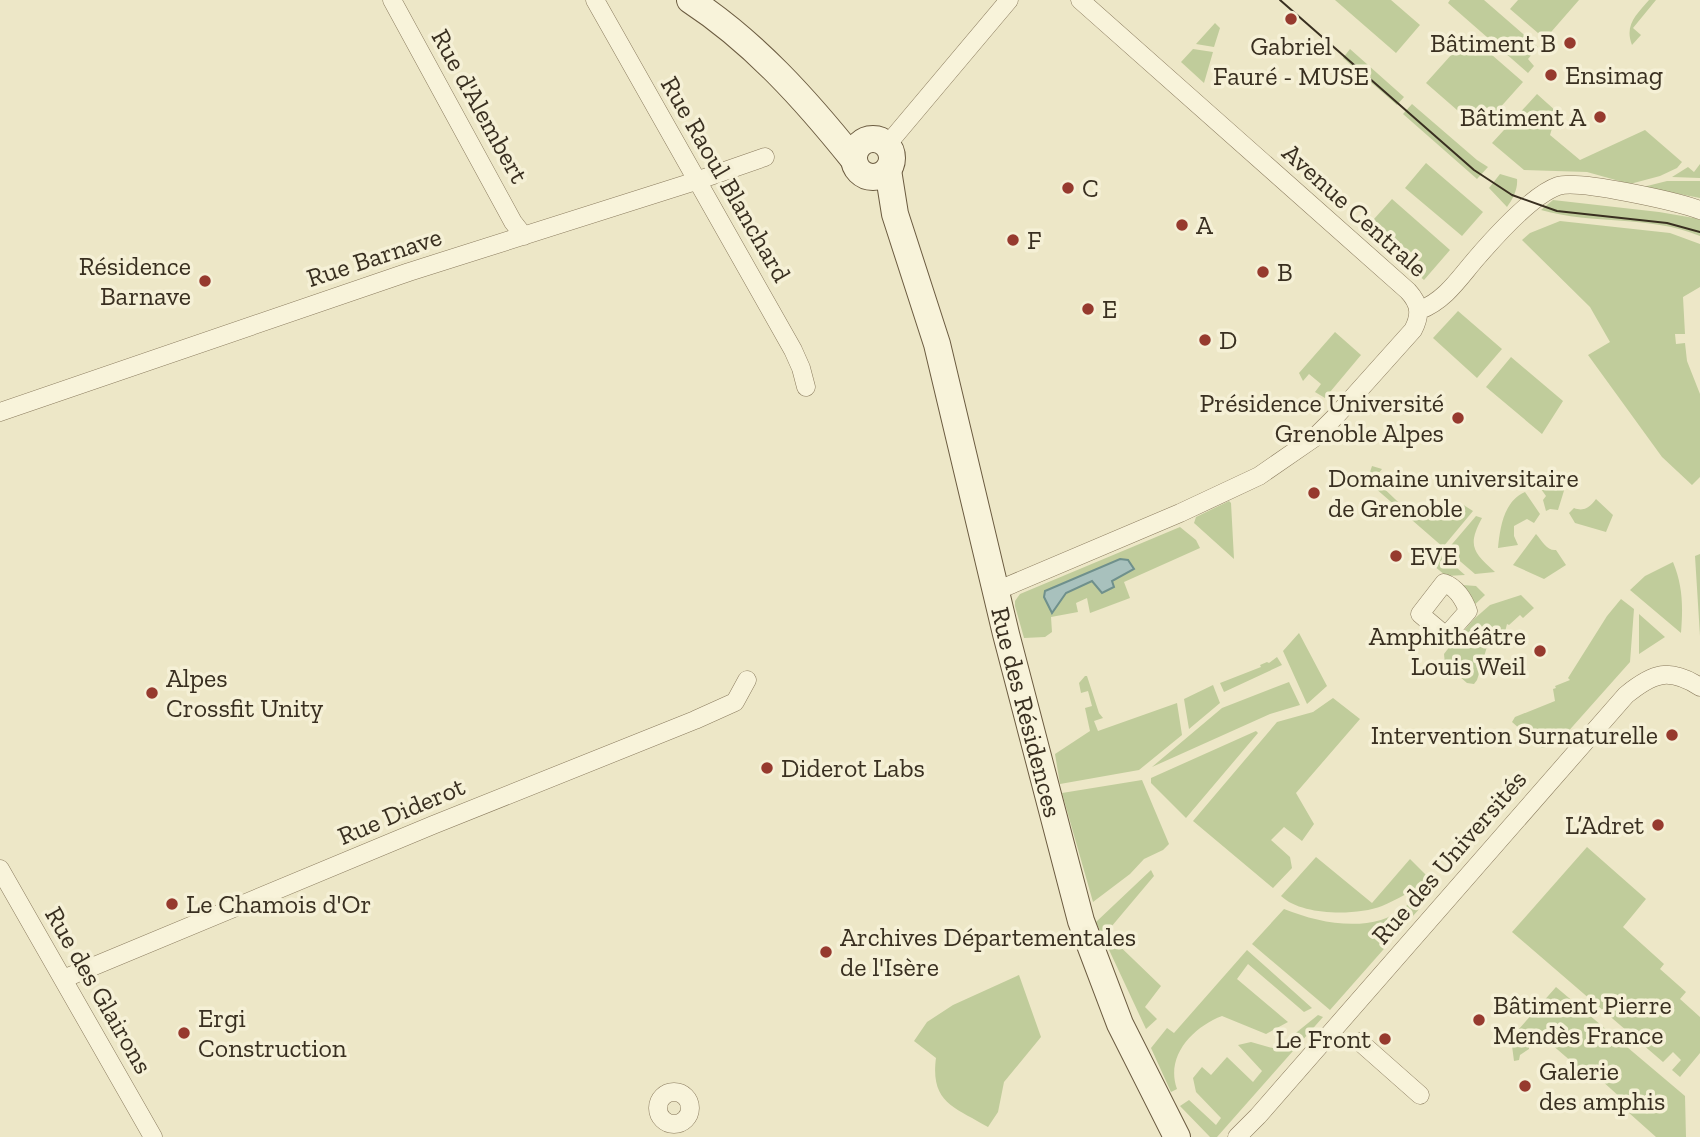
<svg xmlns="http://www.w3.org/2000/svg" width="1700" height="1137" font-family="'Zilla Slab',serif">
<style>
.green{fill:#c0cc9b}
.water{fill:#a8c1bd;stroke:#6f908c;stroke-width:2}
.lines{fill:none;stroke-linecap:round;stroke-linejoin:round}
.street-casing{stroke:#897a5d;stroke-width:19}
.secondary-casing{stroke:#6b5b40;stroke-width:28}
.street{stroke:#f8f3da;stroke-width:18}
.secondary{stroke:#f8f3da;stroke-width:26}
.tram{stroke:#392f20;stroke-width:2}
.poi-dot{fill:#963a2e;stroke:#f5f0d6;stroke-width:2.5}
.labels{text-anchor:middle;stroke-width:7;stroke-linejoin:round;paint-order:stroke}
.poi-label{font-size:26px;fill:#392f20;stroke:#f5f0d6;text-anchor:start}
.street-label{font-size:26px;fill:#392f20;stroke:#f5f0d6}
</style>
<rect width="100%" height="100%" fill="#ede7c7"/>
<path class="green" d="M1335,0H1391L1420,25L1396,53Z
M1450,0H1484L1538,47L1528,59L1534,66L1528,73L1448,3Z
M1518,0H1579L1545,39L1510,9Z
M1649,0H1656L1633,28L1641,35L1632,45C1624,25 1637,14 1649,0Z
M1215,23L1220,28L1214,47L1196,44Z
M1469,35L1523,82L1480,130L1426,83Z
M1193,49L1213,52L1204,83L1181,62Z
M1350,49L1404,97L1397,105L1343,58Z
M1537,94L1557,112L1550,135L1580,160L1645,130L1682,162L1677,168L1660,176L1630,184L1587,172L1524,170L1492,143Z
M1412,104L1477,160L1488,167L1477,179L1403,114Z
M1426,163L1483,212L1462,236L1405,188Z
M1700,164V178L1672,177L1688,167L1694,172Z
M1500,174L1517,179C1518,189 1513,199 1507,207L1489,188Z
M1667,181H1700V198L1643,187Z
M1392,199L1450,250L1424,280L1365,229Z
M1553,200L1659,212L1694,218L1700,220V236C1650,215 1593,225 1541,210Z
M1560,221L1670,233L1700,244V287L1683,297L1685,334H1675L1676,344L1685,343L1687,361L1700,394V477L1692,485L1662,457L1588,355L1610,342L1590,307L1522,240L1530,233Z
M1458,311L1502,349L1477,378L1433,338Z
M1335,332L1361,355L1325,398L1315,392L1321,384L1309,374L1303,381L1299,373Z
M1511,357L1563,401L1542,434L1486,387Z
M1372,466L1382,469L1374,479L1416,519L1445,512L1462,504L1473,511L1443,547L1367,481Z
M1551,477L1567,481L1558,510L1550,509L1546,511L1543,500L1546,496L1541,489L1538,490L1535,478Z
M1525,492L1540,514L1534,523L1527,519L1514,526V536L1518,545L1498,548C1500,527 1504,501 1525,492Z
M1596,499L1613,515L1606,532L1575,523L1569,513L1574,508C1584,512 1590,507 1596,499Z
M1229,501L1231,503L1234,559L1194,523L1196,517Z
M1476,516L1482,518C1467,546 1473,552 1495,572L1475,574L1447,550Z
M1180,527L1196,540L1200,548L1124,582L1130,598L1090,613L1087,598L1076,603L1078,612L1051,617L1052,632L1045,637L1024,638L1015,606V601L1020,594Z
M1536,534C1542,541 1547,551 1556,550L1566,565L1544,579L1513,565Z
M1700,554V636L1695,556Z
M1442,555L1465,575L1446,576L1433,565Z
M1673,562C1683,586 1683,607 1681,633L1630,590L1645,576Z
M1449,584L1476,586L1485,595L1468,611Z
M1521,595L1534,608L1523,618L1520,615L1509,625L1507,624L1503,640L1501,638L1500,642L1489,640L1477,680L1474,684L1467,683L1445,664L1444,654L1447,650L1474,619L1490,605Z
M1621,599L1634,609L1630,662L1557,744L1542,748L1512,722L1515,717L1555,701L1553,689L1556,688L1555,686L1570,680L1568,678L1607,616Z
M1639,614L1665,637L1639,654Z
M1299,633L1327,686L1307,704L1283,651Z
M1277,657L1282,665L1224,692L1220,683L1261,667L1260,665L1267,662L1269,663Z
M1085,676H1087L1099,713L1103,718L1094,721L1098,731L1177,703L1182,735L1139,770L1060,784L1055,754L1090,731L1085,708L1092,706L1088,691L1081,693L1079,683Z
M1289,682L1300,705L1270,714L1152,767L1222,708Z
M1213,685L1220,703L1189,729L1184,699Z
M1333,698L1360,719L1296,793L1314,824L1302,841L1284,827L1271,840L1290,857L1292,868L1273,888L1193,821L1277,722L1313,712Z
M1256,731L1258,733L1186,818L1151,783V778Z
M1142,780L1169,844L1163,850L1144,859L1130,874L1093,902L1062,793Z
M1587,847L1646,899L1623,927L1664,964L1660,969L1686,992L1680,999L1700,1017V1053L1680,1077L1672,1070L1681,1060L1673,1052L1663,1062L1512,932Z
M1316,857L1372,903L1410,859L1426,875V883C1412,890 1397,900 1382,906C1356,916 1302,916 1281,896Z
M1151,870L1154,876L1106,933L1161,986L1145,1007L1157,1019L1146,1029L1096,922Z
M1427,891L1428,899L1330,1010L1252,944L1284,909C1314,921 1350,929 1381,920C1397,915 1413,900 1427,891Z
M1247,950L1312,1008L1304,1012L1248,964L1237,979L1288,1022L1266,1034L1222,1016C1193,1027 1165,1056 1177,1089L1171,1092L1151,1048L1167,1028L1174,1033Z
M1019,975L1041,1037L1004,1082L998,1112L988,1127C955,1107 930,1103 936,1058L914,1041L927,1022L953,1005Z
M1556,987L1685,1096L1686,1137H1656L1619,1104L1622,1099L1600,1079L1596,1083L1550,1043L1546,1045L1544,1040L1534,1039V1043L1529,1045V1049L1520,1055L1519,1060L1514,1061L1511,1038Z
M1318,1015L1323,1017L1217,1137H1210L1180,1106L1189,1100L1216,1125L1221,1118L1196,1092L1193,1078L1202,1067L1211,1075L1227,1057L1253,1082L1262,1071L1238,1045L1251,1042L1276,1049Z"/>
<path class="water" d="M1120,559L1128,560L1134,569L1112,581L1114,587L1102,593L1092,581L1066,593L1052,613L1044,597L1045,591Z"/>
<g class="lines">
<defs>
<path id="street" d="M392,0L513,222L524,236
M595,0L793,350L801,368L806,387
M887,145L1009,0
M1420,310C1444,301 1458,280 1474,261C1492,240 1532,195 1558,186C1578,179 1678,202 1700,210
M0,412L409,272L696,181L765,157
M1444,583C1456,587 1464,600 1468,611L1446,636L1420,614Z
M996,591L1180,513L1259,476L1314,438L1336,416L1413,330C1421,315 1420,304 1408,291L1080,0
M0,869L153,1137
M63,979L433,825L695,720L735,702L747,680
M1360,1042L1420,1095
M658 1108a16 16 0 1 1 32 0a16 16 0 1 1-32 0Z
M1237,1137L1258,1116L1626,695C1653,673 1669,667 1700,687"/>
<g id="secondary">
<path d="M690,0C754,42 806,100 854,160"/>
<circle cx="873" cy="158" r="19"/>
<path id="s1" d="M888,170L895,214L937,344L1006,634L1081,921L1120,1024L1177,1137"/>
</g>
</defs>
<use href="#street" class="street-casing"/>
<use href="#secondary" class="secondary-casing"/>
<use href="#street" class="street"/>
<use href="#secondary" class="secondary"/>
<path class="tram" d="M1280,0L1474,170L1512,195L1557,211L1667,223L1700,232"/>
</g>
<g class="poi-dot">
<circle cx="1291" cy="19" r="7"/>
<circle cx="1570" cy="43" r="7"/>
<circle cx="1551" cy="75" r="7"/>
<circle cx="1600" cy="117" r="7"/>
<circle cx="1068" cy="188" r="7"/>
<circle cx="1182" cy="225" r="7"/>
<circle cx="1013" cy="240" r="7"/>
<circle cx="1263" cy="272" r="7"/>
<circle cx="205" cy="281" r="7"/>
<circle cx="1088" cy="309" r="7"/>
<circle cx="1205" cy="340" r="7"/>
<circle cx="1458" cy="418" r="7"/>
<circle cx="1314" cy="493" r="7"/>
<circle cx="1396" cy="556" r="7"/>
<circle cx="1540" cy="651" r="7"/>
<circle cx="152" cy="693" r="7"/>
<circle cx="1672" cy="735" r="7"/>
<circle cx="767" cy="768" r="7"/>
<circle cx="1658" cy="825" r="7"/>
<circle cx="172" cy="904" r="7"/>
<circle cx="826" cy="952" r="7"/>
<circle cx="1479" cy="1020" r="7"/>
<circle cx="184" cy="1033" r="7"/>
<circle cx="1385" cy="1039" r="7"/>
<circle cx="1525" cy="1086" r="7"/>
</g>
<g class="labels">
<g class="poi-label">
<text x="1556" y="52" text-anchor="end">Bâtiment B</text>
<text x="1291" y="55" text-anchor="middle">Gabriel<tspan x="1291" dy="30">Fauré - MUSE</tspan></text>
<text x="1565" y="84">Ensimag</text>
<text x="1586" y="126" text-anchor="end">Bâtiment A</text>
<text x="1082" y="197">C</text>
<text x="1196" y="234">A</text>
<text x="1027" y="249">F</text>
<text x="191" y="275" text-anchor="end">Résidence<tspan x="191" dy="30">Barnave</tspan></text>
<text x="1277" y="281">B</text>
<text x="1102" y="318">E</text>
<text x="1219" y="349">D</text>
<text x="1444" y="412" text-anchor="end">Présidence Université<tspan x="1444" dy="30">Grenoble Alpes</tspan></text>
<text x="1328" y="487">Domaine universitaire<tspan x="1328" dy="30">de Grenoble</tspan></text>
<text x="1410" y="565">EVE</text>
<text x="1526" y="645" text-anchor="end">Amphithéâtre<tspan x="1526" dy="30">Louis Weil</tspan></text>
<text x="166" y="687">Alpes<tspan x="166" dy="30">Crossfit Unity</tspan></text>
<text x="1658" y="744" text-anchor="end">Intervention Surnaturelle</text>
<text x="781" y="777">Diderot Labs</text>
<text x="1644" y="834" text-anchor="end">L’Adret</text>
<text x="186" y="913">Le Chamois d'Or</text>
<text x="840" y="946">Archives Départementales<tspan x="840" dy="30">de l'Isère</tspan></text>
<text x="1493" y="1014">Bâtiment Pierre<tspan x="1493" dy="30">Mendès France</tspan></text>
<text x="198" y="1027">Ergi<tspan x="198" dy="30">Construction</tspan></text>
<text x="1371" y="1048" text-anchor="end">Le Front</text>
<text x="1539" y="1080">Galerie<tspan x="1539" dy="30">des amphis</tspan></text>
</g>
<g class="street-label">
<text transform="translate(480 106) rotate(61)" y="9">Rue d'Alembert</text>
<text transform="translate(726 179) rotate(60)" y="9">Rue Raoul Blanchard</text>
<text transform="translate(1355 210) rotate(42)" y="9">Avenue Centrale</text>
<text transform="translate(374 257) rotate(-18)" y="9">Rue Barnave</text>
<text dy="9" stroke="none"><textPath href="#s1" startOffset="560">Rue des Résidences</textPath></text>
<text transform="translate(401 811) rotate(-23)" y="9">Rue Diderot</text>
<text transform="translate(1449 857) rotate(-49)" y="9">Rue des Universités</text>
<text transform="translate(99 990) rotate(60)" y="9">Rue des Glairons</text>
</g>
</g>
</svg>
